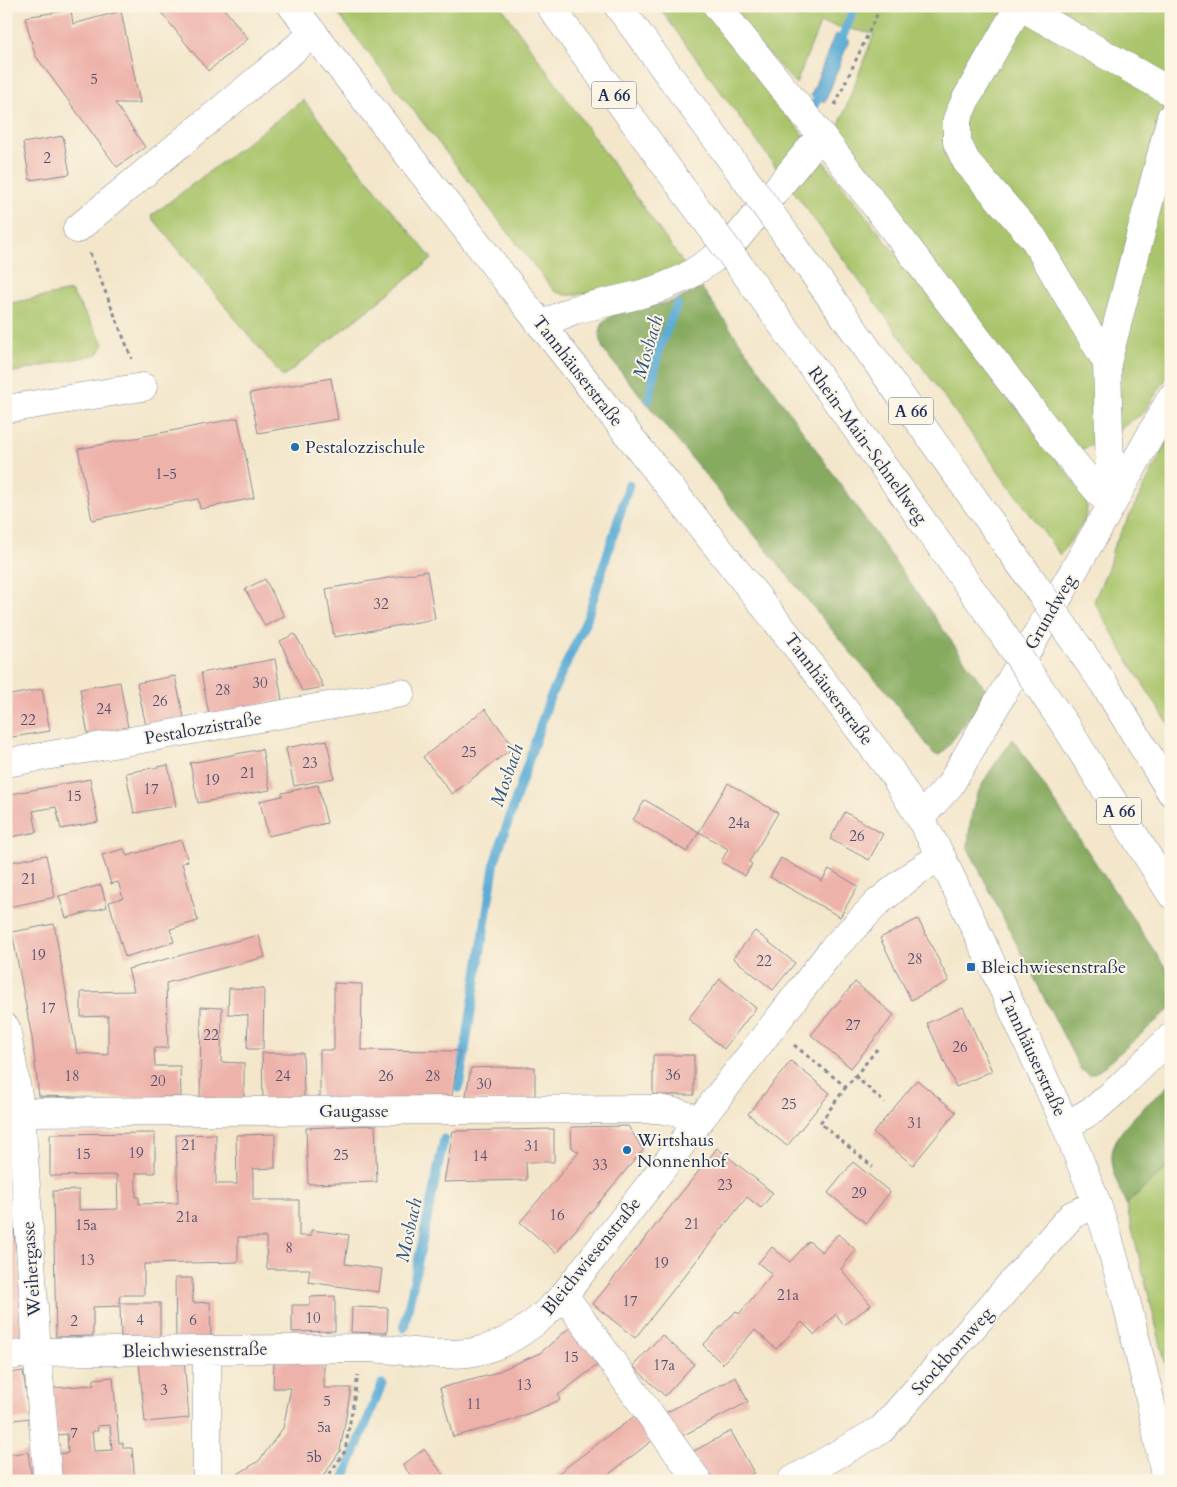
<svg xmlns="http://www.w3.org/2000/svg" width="1177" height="1487" font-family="Cardo,serif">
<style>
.green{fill:#a9c46b;stroke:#627a64}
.forest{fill:#86aa5f;stroke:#506c5e}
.water{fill:#5bacd6;stroke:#3b6e9a}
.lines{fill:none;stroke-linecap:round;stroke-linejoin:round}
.stream{stroke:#5bacd6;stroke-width:9}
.building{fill:#edb2aa;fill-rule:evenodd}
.minor-casing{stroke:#878a94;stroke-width:29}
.highway-casing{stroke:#878a94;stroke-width:29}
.path{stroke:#878a94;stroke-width:3;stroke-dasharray:4 4;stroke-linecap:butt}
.minor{stroke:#fff;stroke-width:28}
.highway{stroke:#fff;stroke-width:28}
.highway-bridge-casing{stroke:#878a94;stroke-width:29;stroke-linecap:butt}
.highway-bridge{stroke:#fff;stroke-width:28}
.poi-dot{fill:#1f6fb2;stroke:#fcf5e5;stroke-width:2}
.labels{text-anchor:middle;stroke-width:4;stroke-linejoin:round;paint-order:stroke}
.number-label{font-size:15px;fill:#505071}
.shield{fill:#fcf5e5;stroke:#5e6a86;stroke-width:1}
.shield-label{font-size:16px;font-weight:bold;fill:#1b2f5e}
.street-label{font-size:18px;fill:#1b2f5e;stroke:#fcf5e5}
.poi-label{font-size:18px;fill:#1b2f5e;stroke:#fcf5e5;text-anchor:start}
.water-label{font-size:19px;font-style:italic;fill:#2e5482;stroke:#fcf5e5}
</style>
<rect width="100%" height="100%" fill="#fcf5e5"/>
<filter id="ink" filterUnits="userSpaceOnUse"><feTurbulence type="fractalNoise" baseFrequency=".02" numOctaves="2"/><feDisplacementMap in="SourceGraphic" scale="10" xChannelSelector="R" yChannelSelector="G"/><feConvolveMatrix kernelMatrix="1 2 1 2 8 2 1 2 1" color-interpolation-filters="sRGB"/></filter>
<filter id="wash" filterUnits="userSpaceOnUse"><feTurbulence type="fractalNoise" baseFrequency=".0096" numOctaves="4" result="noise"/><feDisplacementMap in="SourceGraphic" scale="20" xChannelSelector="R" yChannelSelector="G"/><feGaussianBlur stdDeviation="1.12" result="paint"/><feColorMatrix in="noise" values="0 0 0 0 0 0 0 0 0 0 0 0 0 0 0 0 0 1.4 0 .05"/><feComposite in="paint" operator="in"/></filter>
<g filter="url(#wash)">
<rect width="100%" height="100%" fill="#f3e6ca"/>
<path class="green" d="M332,6H501L688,270L645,282L576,295H565L554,291Z
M658,6H702L1086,497L1087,509L1084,522L1060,555Z
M724,6H1171V371L1143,413L1101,442L1072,453L835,136L874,34L820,23L796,84Z
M303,100L432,259L283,377L151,216Z
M71,291L104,344L98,354L6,374V304Z
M1171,434V728L1129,662L1094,601L1109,566L1113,548Z
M1171,1164V1386L1126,1204Z"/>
<path class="forest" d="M701,287L988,693L942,754L937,755L934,754L885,689L855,658L604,351C585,307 638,310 666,303C679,300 690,294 701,287Z
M1013,739L1171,976V1008L1100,1070L1090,1075L1081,1070L968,848C969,833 971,809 977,795C986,775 1000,757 1013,739Z
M1171,1083V1164L1126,1204C1120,1190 1111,1170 1112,1155C1112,1131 1154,1099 1171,1083Z"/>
<path class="water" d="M835,34L849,40L825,102L811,96Z"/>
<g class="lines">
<path class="stream" d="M838,48L855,6
M813,108L822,88
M649,399L659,349L677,304
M459,1088L495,861L549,700L587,619L629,485
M404,1328L444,1139
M343,1481L382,1384"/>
</g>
<g id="blocks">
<path class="building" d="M156,6H222L248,39L208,71Z
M71,10L73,24L121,11L140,103H115L145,147L117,167L35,55L25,17Z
M63,136L70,174L30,180L23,143Z
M331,378L338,419L258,433L250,393Z
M238,418L254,498L200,509L198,499L92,520L78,449Z
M427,571L435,619L334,637L326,589Z
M265,579L284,616L265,626L245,589Z
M295,634L324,687L302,691L280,641Z
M6,652L10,669L6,670Z
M275,659L282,700L209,714L201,673Z
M175,676L184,718L146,726L137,683Z
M120,682L128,728L88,735L80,689Z
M42,689L50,731L6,738V696Z
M485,709L514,747L452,794L423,757Z
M327,740L334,778L294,786L286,748Z
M262,749L270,790L198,803L190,763Z
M168,765L176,806L134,813L126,773Z
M90,779L98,822L61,829L56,807L33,811L37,832L6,838V795Z
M728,783L778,813L749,862L752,864L745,876L721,862L728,849L699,832L687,852L633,820L645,800L699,832Z
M318,785L327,823L268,836L260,801L282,796V793Z
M845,812L883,834L869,860L830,839Z
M181,840L188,861L182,863L198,921L170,929L174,942L125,957L109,902L123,898L118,882L111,884L102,855L124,849L127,856Z
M46,855L55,897L9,907L6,895V863Z
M781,858L822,881L829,869L858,886L840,917L770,877Z
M101,885L107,907L66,918L59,896Z
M918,919L949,981L911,1000L880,938Z
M54,924L77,1053L108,1055V1016L81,1017V992L134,991L128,969L259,935L265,957L166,983L168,1048H154L155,1066H180L181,1097L109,1098L39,1096L32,1038L12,932Z
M755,931L795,963L773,990L733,958Z
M720,979L756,1008L724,1049L688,1019Z
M855,982L894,1015L851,1068L811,1035Z
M334,983L362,984L361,1050L460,1051L451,1101L320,1100V1050H334Z
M229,988L264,989L263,1049H247L248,1015L228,1014Z
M201,1007L222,1008L221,1062L244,1063V1099L200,1098Z
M963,1007L992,1071L956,1087L927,1023Z
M262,1053H303L304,1099H263Z
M653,1055H694V1095H653Z
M791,1061L830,1093L787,1146L748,1114Z
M500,1067H535V1101L465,1100L471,1068Z
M917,1080L956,1112L913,1165L873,1133Z
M375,1125L377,1182L308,1184L306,1128Z
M628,1126L643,1150L556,1253L520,1222L579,1152L572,1148L571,1127Z
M554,1129V1162H526L527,1180L444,1182L453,1131Z
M155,1133V1173H136V1197H139V1204L178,1203L176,1135L216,1134V1184H237L236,1135L275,1134V1168L253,1169V1200H299V1236H311V1230L349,1235L345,1264L382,1269L379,1292L308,1282L310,1269H267L266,1237H238V1262L144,1264V1295H120L119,1303H160V1337L121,1338L120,1306L93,1307V1336L56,1337L53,1191L79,1190V1210L118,1209L117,1175L50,1176V1134Z
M717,1148L773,1193L761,1208L747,1197L635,1338L593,1304Z
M6,1158L10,1173H6Z
M853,1162L890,1192L866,1223L828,1193Z
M6,1197H9L29,1341L6,1344Z
M838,1234L856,1250L841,1269L871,1305L844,1325L836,1314L815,1335L802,1322L776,1349L755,1330L722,1364L703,1345L736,1311L739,1314L772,1274L758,1263L772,1247L790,1262L809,1241L822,1252Z
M175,1278H192L193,1303L210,1302L211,1337L176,1338Z
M335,1296V1331L292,1332V1305H310V1297Z
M352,1307L388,1308L387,1333L351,1332Z
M575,1323L604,1360L558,1395L560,1400L510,1421L453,1437L440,1388L490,1375L540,1353Z
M662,1335L694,1364L665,1396L633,1366Z
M184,1359L189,1418L145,1422L139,1363Z
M274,1362H324V1388H351L340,1451L320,1481H226L259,1461L283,1428L291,1388H273Z
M23,1371L30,1418L6,1421V1374Z
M113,1377L119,1443H123V1448H132L135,1481H58L55,1454L68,1453L67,1434L57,1435L53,1388L94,1385V1379ZM110,1425L112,1450L94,1451L92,1431H98L97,1426Z
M736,1377L748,1402L678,1438L665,1413Z
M640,1412L658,1436L600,1481H548Z
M731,1431L754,1473L740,1481H708L692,1452Z
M424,1449L448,1481H415L403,1465Z
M28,1452L32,1481H6V1455Z"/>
</g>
</g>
<g filter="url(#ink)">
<use href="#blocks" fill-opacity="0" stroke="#878a94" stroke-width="1"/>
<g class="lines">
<defs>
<path id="minor" d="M292,6L542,326L800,651L891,771L920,818L941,856L990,960L1066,1126L1097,1204L1108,1237L1126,1300L1150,1399L1166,1481
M717,6L821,135L1046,428L1079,469L1111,506
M1019,6L966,99L957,119V142L966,161L1034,239L1107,363
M1020,6L1171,92
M77,229L314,33
M542,326L556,318L574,310L638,295L658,289L686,277L713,259L737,238L821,135
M6,409L143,387
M1111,505L1107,363L1171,117
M6,763L401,693
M920,818L950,785L1111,506L1171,398
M6,1028L21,1112L37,1352L48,1481
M6,1114L21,1112L659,1109L679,1113L700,1120
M1066,1126L1096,1108L1120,1087L1171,1037
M564,1295L698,1481
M6,1356L37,1352L362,1348C388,1348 414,1353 439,1354C450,1354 464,1354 474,1352C510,1345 540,1321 564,1295L832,950L878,902L916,872L941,856
M207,1475V1350
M791,1481L882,1429L1072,1215L1097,1204"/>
<path id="highway" d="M550,6L679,184
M618,6L722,147
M790,240L1033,582
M750,280L994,621
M1106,687L1171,792
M1067,728L1171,894"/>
</defs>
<use href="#minor" class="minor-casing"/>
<use href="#highway" class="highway-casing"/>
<path class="path" d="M835,105L881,6
M90,253L132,359
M794,1045L846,1087L879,1047
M855,1076L885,1103
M846,1087L820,1123L873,1167
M325,1481L345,1451L358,1375"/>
<use href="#minor" class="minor"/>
<use href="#highway" class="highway"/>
<defs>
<path id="highway-bridge" d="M722,147L790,240
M679,184L750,280
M1033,582L1106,687
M994,621L1067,728"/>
</defs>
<use href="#highway-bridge" class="highway-bridge-casing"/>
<use href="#highway-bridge" class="highway-bridge"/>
</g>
</g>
<g class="poi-dot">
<circle cx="295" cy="447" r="5"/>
<rect x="966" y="962" width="10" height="10" rx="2.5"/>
<circle cx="627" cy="1150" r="5"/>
</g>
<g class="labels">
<g class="number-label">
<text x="94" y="84">5</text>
<text x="47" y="163">2</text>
<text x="166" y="479">1-5</text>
<text x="381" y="609">32</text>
<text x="260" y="688">30</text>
<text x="223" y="695">28</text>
<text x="160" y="706">26</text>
<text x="104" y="714">24</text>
<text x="28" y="725">22</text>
<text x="469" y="757">25</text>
<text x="310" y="768">23</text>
<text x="248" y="778">21</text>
<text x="212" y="785">19</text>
<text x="151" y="794">17</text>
<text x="74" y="801">15</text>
<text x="739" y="828">24a</text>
<text x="857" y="841">26</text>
<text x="29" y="884">21</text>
<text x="38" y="960">19</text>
<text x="915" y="964">28</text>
<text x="764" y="966">22</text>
<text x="48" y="1013">17</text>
<text x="853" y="1030">27</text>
<text x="211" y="1040">22</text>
<text x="960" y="1052">26</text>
<text x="673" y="1080">36</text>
<text x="72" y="1081">18</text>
<text x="283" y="1081">24</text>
<text x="386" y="1081">26</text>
<text x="433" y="1081">28</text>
<text x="158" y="1086">20</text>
<text x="484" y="1089">30</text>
<text x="789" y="1109">25</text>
<text x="915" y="1128">31</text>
<text x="189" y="1150">21</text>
<text x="532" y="1151">31</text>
<text x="136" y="1158">19</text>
<text x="83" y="1159">15</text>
<text x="341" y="1160">25</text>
<text x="480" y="1161">14</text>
<text x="600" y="1170">33</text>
<text x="725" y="1190">23</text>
<text x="859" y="1198">29</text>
<text x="557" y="1220">16</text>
<text x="187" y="1222">21a</text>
<text x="692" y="1229">21</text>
<text x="86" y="1230">15a</text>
<text x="289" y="1253">8</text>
<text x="87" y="1265">13</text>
<text x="661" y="1268">19</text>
<text x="788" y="1300">21a</text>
<text x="630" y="1306">17</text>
<text x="313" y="1323">10</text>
<text x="140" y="1325">4</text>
<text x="193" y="1325">6</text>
<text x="74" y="1326">2</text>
<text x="571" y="1362">15</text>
<text x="664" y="1370">17a</text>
<text x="524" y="1390">13</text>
<text x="164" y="1395">3</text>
<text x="327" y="1406">5</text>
<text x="474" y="1409">11</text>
<text x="324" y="1432">5a</text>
<text x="74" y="1438">7</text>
<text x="314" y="1462">5b</text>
</g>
<g class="shield">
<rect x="591.5" y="81.5" width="45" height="27" rx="4"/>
<rect x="888.5" y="397.5" width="45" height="27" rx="4"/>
<rect x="1096.5" y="797.5" width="45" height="27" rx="4"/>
</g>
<g class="shield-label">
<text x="614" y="101">A 66</text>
<text x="911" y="417">A 66</text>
<text x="1119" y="817">A 66</text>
</g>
<g class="street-label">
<text transform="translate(578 371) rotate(52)" y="6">Tannhäuserstraße</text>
<text transform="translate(868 445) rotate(54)" y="6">Rhein-Main-Schnellweg</text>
<text transform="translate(1050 612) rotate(-60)" y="6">Grundweg</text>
<text transform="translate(829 689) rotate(53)" y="6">Tannhäuserstraße</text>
<text transform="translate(203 728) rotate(-10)" y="6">Pestalozzistraße</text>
<text transform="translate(1033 1054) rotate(65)" y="6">Tannhäuserstraße</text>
<text x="354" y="1117">Gaugasse</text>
<text transform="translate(591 1256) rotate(-51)" y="6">Bleichwiesenstraße</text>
<text transform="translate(31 1269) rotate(-94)" y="6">Weihergasse</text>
<text transform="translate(195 1350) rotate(-1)" y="6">Bleichwiesenstraße</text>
<text transform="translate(952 1351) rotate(-48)" y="6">Stockbornweg</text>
</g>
<g class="poi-label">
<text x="305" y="453">Pestalozzischule</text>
<text x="981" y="973">Bleichwiesenstraße</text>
<text x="637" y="1146">Wirtshaus<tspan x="637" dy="21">Nonnenhof</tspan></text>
</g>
<g class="water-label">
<text transform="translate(647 347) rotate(-74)" y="7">Mosbach</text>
<text transform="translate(506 775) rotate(-71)" y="7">Mosbach</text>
<text transform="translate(408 1230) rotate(-78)" y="7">Mosbach</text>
</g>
</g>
<rect width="1177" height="1487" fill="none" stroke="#fcf5e5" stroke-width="25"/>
</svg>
